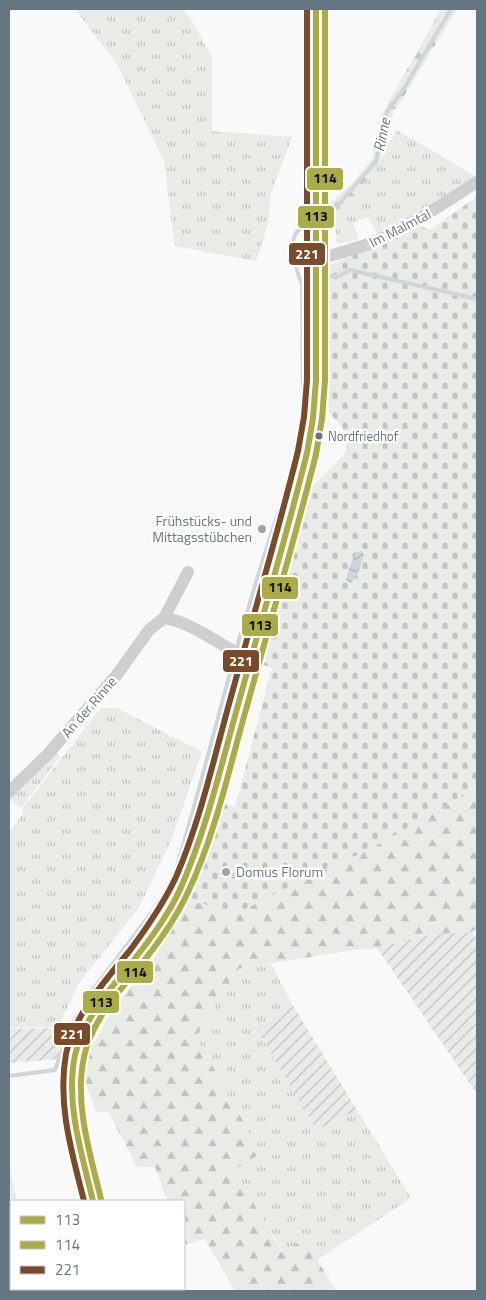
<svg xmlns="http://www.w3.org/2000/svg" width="486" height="1300" font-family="'Titillium Web',sans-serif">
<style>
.grass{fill:url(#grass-tufts)}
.forest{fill:url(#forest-firs)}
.cemetery{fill:url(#cemetery-stones)}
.garden{fill:url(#garden-furrows)}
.water{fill:url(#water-waves)}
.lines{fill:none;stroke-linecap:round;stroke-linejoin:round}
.stream{stroke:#ced6d9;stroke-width:4}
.primary-casing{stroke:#d5d6d7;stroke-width:24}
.minor{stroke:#cecfd0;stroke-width:12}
.primary{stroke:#e1e2e2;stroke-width:21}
.bus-1-casing{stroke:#fff;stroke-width:10}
.bus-2-casing{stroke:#fff;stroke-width:10}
.bus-3-casing{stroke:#fff;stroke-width:10}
.bus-1{stroke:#aaac48;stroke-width:6}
.bus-2{stroke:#aaac48;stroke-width:6}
.bus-3{stroke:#7a4b2a;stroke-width:6}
.bus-dot{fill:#657683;stroke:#fff;stroke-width:2}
.poi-dot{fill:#99a4ac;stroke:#fff;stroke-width:2}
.labels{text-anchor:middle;stroke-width:5;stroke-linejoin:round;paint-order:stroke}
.bus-label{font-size:13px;fill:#657683;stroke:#fff;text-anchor:start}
.street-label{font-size:14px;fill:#657683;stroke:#fff}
.poi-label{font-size:14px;fill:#657683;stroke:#fff;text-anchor:end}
.water-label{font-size:15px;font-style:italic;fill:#60757c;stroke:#fff}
.line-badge{stroke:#fff;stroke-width:2}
.badge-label{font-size:14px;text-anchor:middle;font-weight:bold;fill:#fff}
.pale-badge-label{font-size:14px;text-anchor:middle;font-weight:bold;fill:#111}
</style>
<defs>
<pattern id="grass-tufts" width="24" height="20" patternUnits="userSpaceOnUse" patternTransform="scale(1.25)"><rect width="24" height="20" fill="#e8ebe6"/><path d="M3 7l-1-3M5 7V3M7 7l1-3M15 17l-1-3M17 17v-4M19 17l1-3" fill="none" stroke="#c0c3c0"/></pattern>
<pattern id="forest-firs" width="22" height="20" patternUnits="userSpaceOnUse" patternTransform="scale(1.25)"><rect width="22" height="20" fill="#e8ebe6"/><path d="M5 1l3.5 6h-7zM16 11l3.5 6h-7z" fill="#c0c3c0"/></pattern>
<pattern id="cemetery-stones" width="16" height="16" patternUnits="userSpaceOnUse" patternTransform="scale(1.25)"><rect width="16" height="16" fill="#e8ebe6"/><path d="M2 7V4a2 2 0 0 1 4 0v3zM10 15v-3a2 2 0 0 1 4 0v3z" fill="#c0c3c0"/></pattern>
<pattern id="garden-furrows" width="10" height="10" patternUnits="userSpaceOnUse" patternTransform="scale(1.25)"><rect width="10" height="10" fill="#e8ebe6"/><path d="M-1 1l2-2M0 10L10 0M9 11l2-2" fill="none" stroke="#c0c3c0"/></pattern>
<pattern id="water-waves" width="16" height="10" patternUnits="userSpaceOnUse" patternTransform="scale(1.25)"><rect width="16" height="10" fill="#ced6d9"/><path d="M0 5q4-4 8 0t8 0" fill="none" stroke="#abb2b5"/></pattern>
</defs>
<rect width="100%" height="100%" fill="#f9f9f9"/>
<path class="grass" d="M75,9H183L194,24L212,58V131L292,137L271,193L268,224L256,261L175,246L164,161L118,66Z
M397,130L477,177L411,221L378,235L368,217L353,223L359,239L337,244L335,224L343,209L379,163Z
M101,708H117L202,752L170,843L138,909L79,983L58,1027L9,1028V833L23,813L22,809Z
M57,752L60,757L21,808L9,799V794Z
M271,964L292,1004L257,1030L317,1130L357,1110L411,1198L317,1260L308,1237L283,1252L233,1170L261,1153L195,1037L238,969Z"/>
<path class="forest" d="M441,9H457L393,114L379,163L343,209L335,224L327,222L326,207L351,184L372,159L383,112Z
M477,783V928L472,932L428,935L377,948L352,950L238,969L196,1037L261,1153L234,1170L282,1252L308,1237L317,1260L337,1291H235L205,1239L184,1245V1201H167L155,1167H137L108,1111L96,1113L81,1068L112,1010L154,959L186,900L239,912L312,875L366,851L450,804Z
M9,1163L17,1201H11V1258L9,1259Z"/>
<path class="cemetery" d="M477,197V783L450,804L366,851L312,875L239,912L186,900L210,849L224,804L235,807L272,668L261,664L312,487L346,452L348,441L341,425L329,413L325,269L341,259L418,225L429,230Z"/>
<path class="garden" d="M472,932L477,939V1094L377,948L428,935Z
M292,1004L357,1110L317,1130L257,1030Z
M59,1028V1059L9,1063V1029Z"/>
<path class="water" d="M361,551L364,554C362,563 358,576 351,583L346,580C348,571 352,559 357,552Z"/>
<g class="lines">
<path class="stream" d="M324,215L335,209L376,161L387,112L403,90L451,9
M324,276H339L350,270L477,299
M291,474L303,410L302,284C297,274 289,243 296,233C299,229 305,226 309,224
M172,882C195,809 213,735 233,662C250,601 268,541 289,481
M9,1076L55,1070L70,1027L95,987L168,891"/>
<defs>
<path id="primary" d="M93,1201C82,1154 65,1104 75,1055C82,1024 102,1000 121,975C142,949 166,920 180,889C207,831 221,767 238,705C262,621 286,537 307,453L313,418L316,380V9
M113,1289L114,1291"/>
</defs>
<use href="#primary" class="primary-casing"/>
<path class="minor" d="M316,260L372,243L413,223L477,182
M164,618L188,572
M9,792L47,755L116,676L149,630L164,618C196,623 221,648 251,659"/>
<use href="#primary" class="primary"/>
<defs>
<path id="bus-1" d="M93,1201C82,1154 65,1103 75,1055C83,1021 107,992 129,966C149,941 169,915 182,885C207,827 221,766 238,705C261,621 286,538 307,453L313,418L316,380V9"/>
<path id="bus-2" d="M101,1199C90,1153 74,1104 84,1057C91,1021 120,991 142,963C160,941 176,918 188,892C216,833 229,768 247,706C270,622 295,539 316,454L322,419L325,380V9"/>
<path id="bus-3" d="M84,1201C72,1153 57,1104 66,1054C74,1014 106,980 131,949C148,926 164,903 176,877C200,821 213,762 229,704C252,620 277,536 298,451L304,417L307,380V9"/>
</defs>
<use href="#bus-1" class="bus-1-casing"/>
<use href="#bus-2" class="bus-2-casing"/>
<use href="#bus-3" class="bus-3-casing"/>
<use href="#bus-1" class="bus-1"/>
<use href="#bus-2" class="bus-2"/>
<use href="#bus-3" class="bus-3"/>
</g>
<circle class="bus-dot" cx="319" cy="436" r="4.5"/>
<g class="poi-dot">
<circle cx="262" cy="529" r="5"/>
<circle cx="226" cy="872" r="5"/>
</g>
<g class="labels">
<g class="bus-label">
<text x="328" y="441">Nordfriedhof</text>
</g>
<g class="street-label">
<text transform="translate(400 228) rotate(-27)" y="5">Im Malmtal</text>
<text transform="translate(89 707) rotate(-49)" y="5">An der Rinne</text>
</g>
<g class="poi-label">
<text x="252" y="526">Frühstücks- und<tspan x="252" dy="16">Mittagsstübchen</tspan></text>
<text x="236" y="877" text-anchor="start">Domus Florum</text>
</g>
<g class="water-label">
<text transform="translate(382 135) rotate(-78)" y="5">Rinne</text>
</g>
</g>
<g class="line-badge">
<rect x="306" y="167" width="38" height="24" rx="5" fill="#aaac48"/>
<rect x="297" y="205" width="38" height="24" rx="5" fill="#aaac48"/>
<rect x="288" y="242" width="38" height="24" rx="5" fill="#7a4b2a"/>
<rect x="261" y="576" width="38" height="24" rx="5" fill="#aaac48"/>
<rect x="241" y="613" width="38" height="24" rx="5" fill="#aaac48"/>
<rect x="222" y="649" width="38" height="24" rx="5" fill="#7a4b2a"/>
<rect x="116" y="960" width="38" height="24" rx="5" fill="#aaac48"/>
<rect x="82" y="990" width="38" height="24" rx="5" fill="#aaac48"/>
<rect x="53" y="1022" width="38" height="24" rx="5" fill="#7a4b2a"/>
</g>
<g class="badge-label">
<text x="307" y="259">221</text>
<text x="241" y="666">221</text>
<text x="72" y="1039">221</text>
</g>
<g class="pale-badge-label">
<text x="325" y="183">114</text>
<text x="316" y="221">113</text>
<text x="280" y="592">114</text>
<text x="260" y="630">113</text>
<text x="135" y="977">114</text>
<text x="101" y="1007">113</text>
</g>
<rect width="486" height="1300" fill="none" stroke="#657683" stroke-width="20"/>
<rect x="10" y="1200" width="175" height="90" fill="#ffffff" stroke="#c1c8cd"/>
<rect x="20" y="1216" width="25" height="8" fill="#aaac48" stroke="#c1c8cd"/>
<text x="55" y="1225" font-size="15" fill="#657683">113</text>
<rect x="20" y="1241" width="25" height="8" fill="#aaac48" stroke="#c1c8cd"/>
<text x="55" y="1250" font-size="15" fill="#657683">114</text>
<rect x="20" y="1266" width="25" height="8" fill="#7a4b2a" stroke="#c1c8cd"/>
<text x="55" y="1275" font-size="15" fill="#657683">221</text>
</svg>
